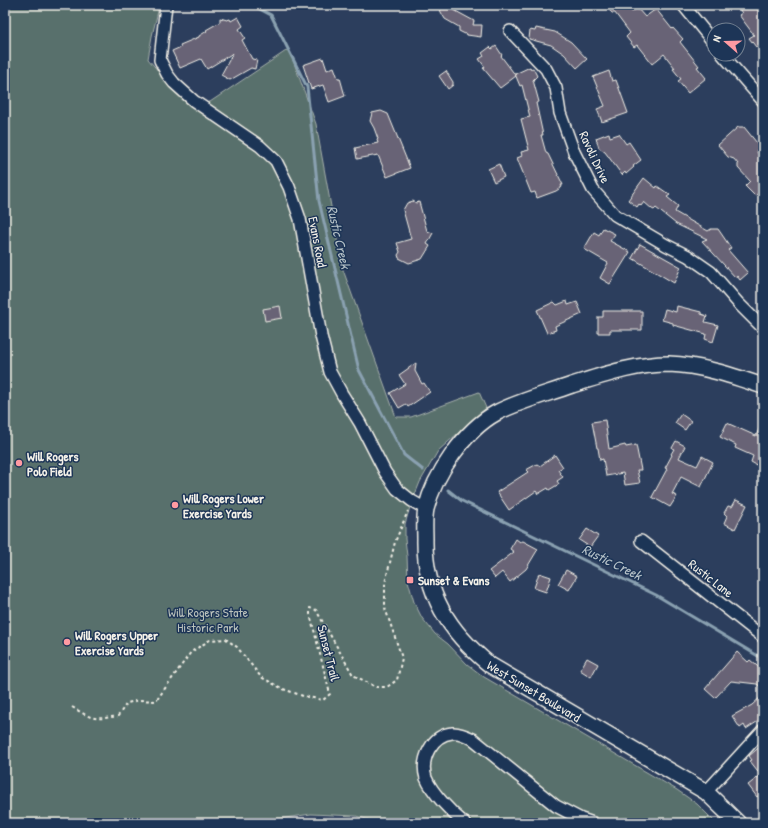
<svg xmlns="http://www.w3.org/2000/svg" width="768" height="828" font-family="'Patrick Hand',sans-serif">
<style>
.green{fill:#58706c;stroke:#a6b0aa}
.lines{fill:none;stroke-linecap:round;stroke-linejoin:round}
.stream{stroke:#8aa1b1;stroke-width:3}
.building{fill:#686376;stroke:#f4f1e8}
.minor-casing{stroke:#f4f1e8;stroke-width:14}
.secondary-casing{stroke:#f4f1e8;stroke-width:18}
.path{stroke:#f4f1e8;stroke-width:2;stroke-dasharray:3 3;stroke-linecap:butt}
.minor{stroke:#1d3557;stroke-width:11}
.secondary{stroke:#1d3557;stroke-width:15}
.poi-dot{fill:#ff9aa2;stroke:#1d3557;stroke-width:1.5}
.labels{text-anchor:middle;stroke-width:3;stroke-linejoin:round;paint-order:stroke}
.street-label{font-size:13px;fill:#f4f1e8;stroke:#1d3557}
.poi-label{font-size:13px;font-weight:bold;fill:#f4f1e8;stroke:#1d3557;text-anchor:start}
.park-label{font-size:13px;fill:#bdc4bd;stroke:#1d3557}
.water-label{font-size:14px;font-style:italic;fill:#b6c2c8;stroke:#1d3557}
</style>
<rect width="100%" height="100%" fill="#2c3e5d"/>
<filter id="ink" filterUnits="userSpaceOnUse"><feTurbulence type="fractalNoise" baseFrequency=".025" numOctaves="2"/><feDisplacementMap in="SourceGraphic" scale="8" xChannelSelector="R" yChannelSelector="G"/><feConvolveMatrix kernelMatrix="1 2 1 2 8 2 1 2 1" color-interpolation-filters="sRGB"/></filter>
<g filter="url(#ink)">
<path class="green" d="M5,5H154L158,11L152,36L148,59L179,95L192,105L210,102L289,49L316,124L342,267L396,417H411L479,392L486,408L438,451L420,482L410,507L405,524V539L407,556L408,581L414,602L422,618L435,634L448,644L467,664L484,677L677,790L697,804L716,823H380L356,816L311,814L253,823H5Z"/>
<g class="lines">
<path class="stream" d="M252,5L271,15L307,87L319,201L359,370L404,455L423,470
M448,490L462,501L656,595L763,659"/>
</g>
<path class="building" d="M437,5H451L452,9L474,21L473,25H482L481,37L467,35L459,31V27L445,19Z
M605,5H626L632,12L637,8L645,17L656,9L672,29L673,28L683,39L680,42L699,66L697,67L706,78L688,93L678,81L681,79L673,69L675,68L664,54L652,64L637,45L634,47L626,37L630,33L615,13H612Z
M736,5H763V48L761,44L756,47L749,38L754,35L739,15L742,13Z
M238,17L243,26L239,29L245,38L242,40L252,59L257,60L255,69L251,68L230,80L221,75L233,53L207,69L201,59L180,68L172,51L181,47L180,45L199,37V36L207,31L206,30L220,22V18L227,20L230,19L231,21Z
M536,28L555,32L571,42L587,59L577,68L564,54L551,45L529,39L530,30L535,31Z
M496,46L502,55L501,56L516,76L500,88L483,68L485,67L479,59L484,56L482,53L490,47L492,49Z
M323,58L327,70L334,67L338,78H340L345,96L329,102L323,85L311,89L303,65Z
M530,67L531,69L533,68L537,76L533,80L539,102L536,103L543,135H541L546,153L548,154L563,185H561L562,187L556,191L537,198L535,192L531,193L517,158L522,156L521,152L529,150L521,119L530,117L522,85L520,86L515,74Z
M446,71L453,82V85L448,89L439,76Z
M609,71L612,81L616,80L628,113L602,122L597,109L605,106L593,77Z
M381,111L388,114L410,168L387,177L378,155L357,159L355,148L378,143L377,140L378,139L374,128L370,121L372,113Z
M738,127H744L761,148L756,151L763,159V189L755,196L745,186L750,181L738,168V164L734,159L728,157L718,145Z
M609,133L610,137L619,134L626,144L629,142L641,160L633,166L634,167L626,174L625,172L622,175L605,152L599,148L596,138Z
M499,164L504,177L494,182L488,169Z
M644,178L656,188L657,186L670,195L667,197L678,206L675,212L708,231L711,229H718L731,248L728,250L748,273L740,280L737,276L736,278L702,241L707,239L676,224L656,208L654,210L652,209L644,202L641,206L639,204L637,207L628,200Z
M413,201L416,203L419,202L427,231L433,233L427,244L430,246L422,259L409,263L399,258L398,255L400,252L397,243L411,239L403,210L407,203Z
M603,228L615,234L610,241L630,252L610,284L600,278L608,263L584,249L594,232L599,235Z
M640,244L681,267L674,283L632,258Z
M567,301L568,305L577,302L582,314L555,326L556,330L547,333L537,310L554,302L557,305Z
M280,306L282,318L265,321L263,309Z
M677,306L701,312V314L707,316L705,322L718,325L713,342L705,339L706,334L673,325V323L662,320L665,309L676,312Z
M603,311H642V330H610V333H598V317H603Z
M416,363L415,371L422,384L424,383L430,392L408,407L406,404L399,408L390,393L405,384L399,375Z
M681,414L691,421L685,430L675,423Z
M605,420L609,449L625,445L626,447L636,445L641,470H637L640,483L625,485L623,473L606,476L603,459L600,460L598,448H597L592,422Z
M763,420V460L760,467L751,462L753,456L735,448L736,445L720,437L727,423L756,436Z
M676,441L685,446L679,458L697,466L702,456L713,462L701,487L681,477L672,494L677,496L670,507L652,497L667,469L665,468L672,455L671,454L674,449L672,448Z
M555,455L563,467L558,470L563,477L557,481L559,484L549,490L548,488L538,494L536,491L509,510L497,492L528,472L526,470L537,464L540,466Z
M736,500L747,505L735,529L724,523L727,516L724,513L728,506L732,507Z
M587,529L598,536L590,547L579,540Z
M516,539L520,542L523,541L538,549L526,569L510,582L502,572L495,578L489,571L514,552L510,549Z
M566,570L577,576L569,590L558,584Z
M539,573L551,577L546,592L534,588Z
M737,652L748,662L750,660L763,671V689L757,684L731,681L715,698L705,689Z
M587,658L598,664L591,677L580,670Z
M763,695V718L746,729L744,725L740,728L732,716L752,705Z
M763,744V792L757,797L748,785L761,775L750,761L752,760L749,756Z"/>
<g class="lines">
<defs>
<path id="minor" d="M166,5L160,60L167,74L174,83L194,101L260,146L276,161L289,187L300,219L321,336L330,372L342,394L360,423L385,472L397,489L412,501L426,509
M683,5L714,43
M510,31L546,69L556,88L560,113L574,152L593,190L615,215L666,245L688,256L711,272L739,304L763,328
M722,54L763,101
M641,541L763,637
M706,792L763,730
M464,823C452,813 432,793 426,778C420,759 432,735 452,733C459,732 467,736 473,739L556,806L581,819L593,823"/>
<path id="secondary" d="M738,823L706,792L490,665C449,632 424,593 425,539C425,530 424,518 426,509C434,475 465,430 496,413C519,401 547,394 572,385C604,375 635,364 669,364C701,365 733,376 763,386"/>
</defs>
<use href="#minor" class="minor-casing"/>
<use href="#secondary" class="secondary-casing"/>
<path class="path" d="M72,707C94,720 93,720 118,716L127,703L139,700L156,701L191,652L210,640L226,639L237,647L261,677L283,689L303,696L323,700L330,694L310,614V608L316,610L353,675L376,687H387L397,680L402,658L385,608V583L395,542L408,511"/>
<use href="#minor" class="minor"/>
<use href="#secondary" class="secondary"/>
</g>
</g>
<g class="poi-dot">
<circle cx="19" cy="463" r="4"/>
<circle cx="175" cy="505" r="4"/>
<rect x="406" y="576" width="8" height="8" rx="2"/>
<circle cx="67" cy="642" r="4"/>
</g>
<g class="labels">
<g class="street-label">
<text transform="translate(595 157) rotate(65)" y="5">Ravoli Drive</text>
<text transform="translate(318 242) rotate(79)" y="5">Evans Road</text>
<text transform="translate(711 578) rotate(38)" y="5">Rustic Lane</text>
<text transform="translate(329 653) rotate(76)" y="5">Sunset Trail</text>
<text transform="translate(534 691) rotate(31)" y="5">West Sunset Boulevard</text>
</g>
<g class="poi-label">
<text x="27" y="461">Will Rogers<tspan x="27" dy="15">Polo Field</tspan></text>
<text x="183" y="503">Will Rogers Lower<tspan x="183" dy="15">Exercise Yards</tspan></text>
<text x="418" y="585">Sunset &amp; Evans</text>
<text x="75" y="640">Will Rogers Upper<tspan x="75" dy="15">Exercise Yards</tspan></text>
</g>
<g class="park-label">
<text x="208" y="617">Will Rogers State<tspan x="208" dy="15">Historic Park</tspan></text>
</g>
<g class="water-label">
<text transform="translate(339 237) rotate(77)" y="5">Rustic Creek</text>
<text transform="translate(612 562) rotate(26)" y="5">Rustic Creek</text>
</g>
</g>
<rect width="768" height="828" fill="none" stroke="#1d3557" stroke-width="20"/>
<rect x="10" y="10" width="748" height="808" fill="none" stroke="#f4f1e8" stroke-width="1.5" filter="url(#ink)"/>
<g transform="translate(726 42) rotate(290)"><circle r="19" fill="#1d3557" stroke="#738091"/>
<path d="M0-3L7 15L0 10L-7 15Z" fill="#ff9aa2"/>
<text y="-6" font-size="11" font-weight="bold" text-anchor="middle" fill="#f4f1e8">N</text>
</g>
</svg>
